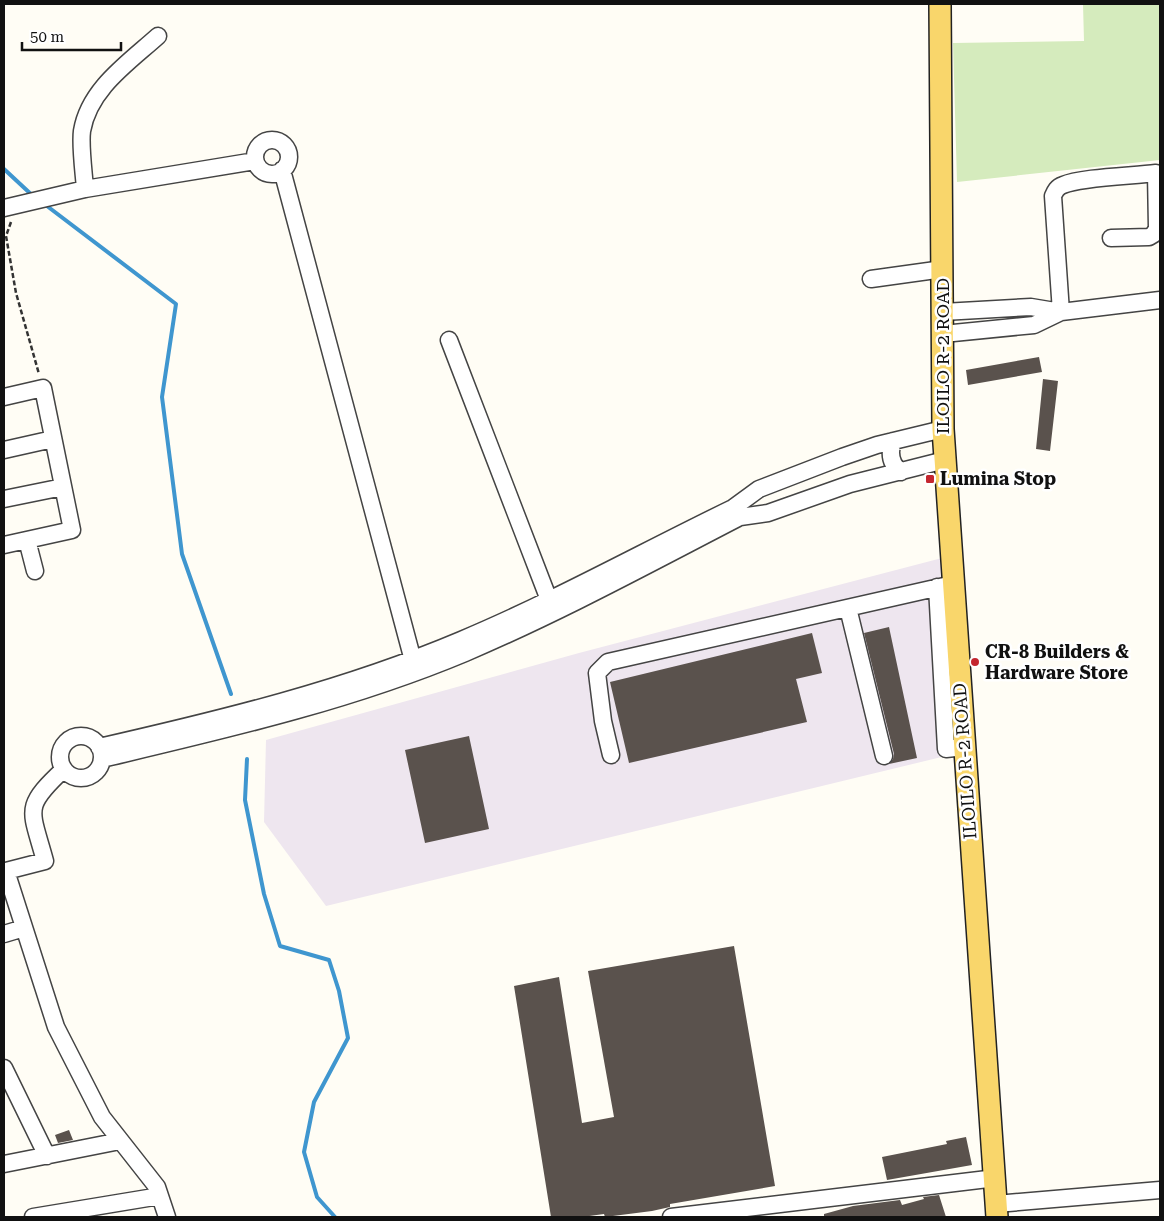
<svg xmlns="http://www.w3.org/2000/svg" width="1164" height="1221" font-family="'Roboto Serif',serif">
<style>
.industrial{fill:#eee6ef}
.green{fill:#d5ebbd}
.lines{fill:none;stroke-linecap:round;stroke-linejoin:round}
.stream{stroke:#3f96cf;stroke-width:4}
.building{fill:#5a524d}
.minor-casing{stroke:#444;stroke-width:19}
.major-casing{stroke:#222;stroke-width:24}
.path{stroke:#333;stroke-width:2.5;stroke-dasharray:5 2.5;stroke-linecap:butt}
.minor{stroke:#fff;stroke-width:16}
.major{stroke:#f9d66b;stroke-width:21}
.poi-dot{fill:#c4262e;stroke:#fff;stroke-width:2}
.labels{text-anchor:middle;stroke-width:5;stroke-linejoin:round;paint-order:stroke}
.street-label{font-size:18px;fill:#111;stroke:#fff}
.poi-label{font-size:18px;font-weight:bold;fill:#111;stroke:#fff;text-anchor:start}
</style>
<rect width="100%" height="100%" fill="#fffdf5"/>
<path class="industrial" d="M942,558L954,754L326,906L264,822L266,740L579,653Z"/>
<path class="green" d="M1083,4H1160V160L957,182L953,43L1084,41Z"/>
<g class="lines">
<path class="stream" d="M4,169L33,196
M43,203L176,304L162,397L182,554L231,694
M247,759L245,800L264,894L280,946L329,960L339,991L348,1038L314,1102L304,1152L317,1197L335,1217"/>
</g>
<path class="building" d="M1039,357L1042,372L968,385L966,370Z
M1043,379L1058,381L1050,451L1036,449Z
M889,627L917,758L889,764L893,759L894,754L864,633Z
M812,633L822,673L796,679L807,722L629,763L610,682Z
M469,736L489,829L425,843L405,750Z
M734,946L775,1186L670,1204V1207L652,1211L605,1217L604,1214L582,1217H551L514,986L559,977L582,1123L614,1117L588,971Z
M69,1130L73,1140L58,1143L55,1135Z
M966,1137L972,1165L887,1180L882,1157L947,1144L946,1141Z
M939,1195L946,1217H824V1214L853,1206L900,1200L902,1205L924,1199L923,1197Z"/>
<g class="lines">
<defs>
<path id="minor" d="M255 157a17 17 0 1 1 34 0a17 17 0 1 1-34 0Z
M282,170L415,668
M85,189C84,174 80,146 82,131C89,89 128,63 158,36
M4,208L85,189L255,161
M871,279L943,269
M943,312L1031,307L1061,312L1160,300
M1061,312L1053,196C1055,191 1057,187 1063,185C1081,177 1133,176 1156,173L1157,228L1154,234L1149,237L1111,238
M943,334L1034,325L1061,312
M449,340L549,600
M4,397L43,388L72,530L4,545
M893,441C889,453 890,464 901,472
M4,450L53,439
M4,499L63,487
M27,540L35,571
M937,587L946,749L964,747
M848,608L884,756
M60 757a21 21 0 1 1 42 0a21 21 0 1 1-42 0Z
M99,747C222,719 345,689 461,640C554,601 642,552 733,508L759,489L842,457L877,445L943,429
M611,755L603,721L597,673L608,662L953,584
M102,759C224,730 348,702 465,653C559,613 649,564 740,517L768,513L850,484L945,460
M64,769C22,808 31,809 45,861L6,871L56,1027L102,1117L157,1187L167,1217
M4,934L24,928
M4,1068L47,1156
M4,1164L120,1141
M996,1204L1160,1190
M33,1217L160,1196
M671,1217L996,1178"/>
<path id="major" d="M940,4L943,429L997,1217"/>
</defs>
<use href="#minor" class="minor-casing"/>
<use href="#major" class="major-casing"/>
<path class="path" d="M11,222L6,236L16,293L39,374"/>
<use href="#minor" class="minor"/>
<use href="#major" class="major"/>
</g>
<g class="poi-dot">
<rect x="925" y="474" width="10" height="10" rx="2.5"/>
<circle cx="975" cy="662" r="5"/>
</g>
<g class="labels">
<g class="street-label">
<text transform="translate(943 356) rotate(-90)" y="6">ILOILO R-2 ROAD</text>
<text transform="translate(965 761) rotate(-94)" y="6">ILOILO R-2 ROAD</text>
</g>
<g class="poi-label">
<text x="940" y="485">Lumina Stop</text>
<text x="985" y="658">CR-8 Builders &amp;<tspan x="985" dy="21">Hardware Store</tspan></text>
</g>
</g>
<rect width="1164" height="1221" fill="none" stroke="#111111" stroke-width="10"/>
<path d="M22 42v8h99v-8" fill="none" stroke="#111111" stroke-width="2.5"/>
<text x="30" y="42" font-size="15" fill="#111111" stroke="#ffffff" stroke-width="4" paint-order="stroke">50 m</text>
</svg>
